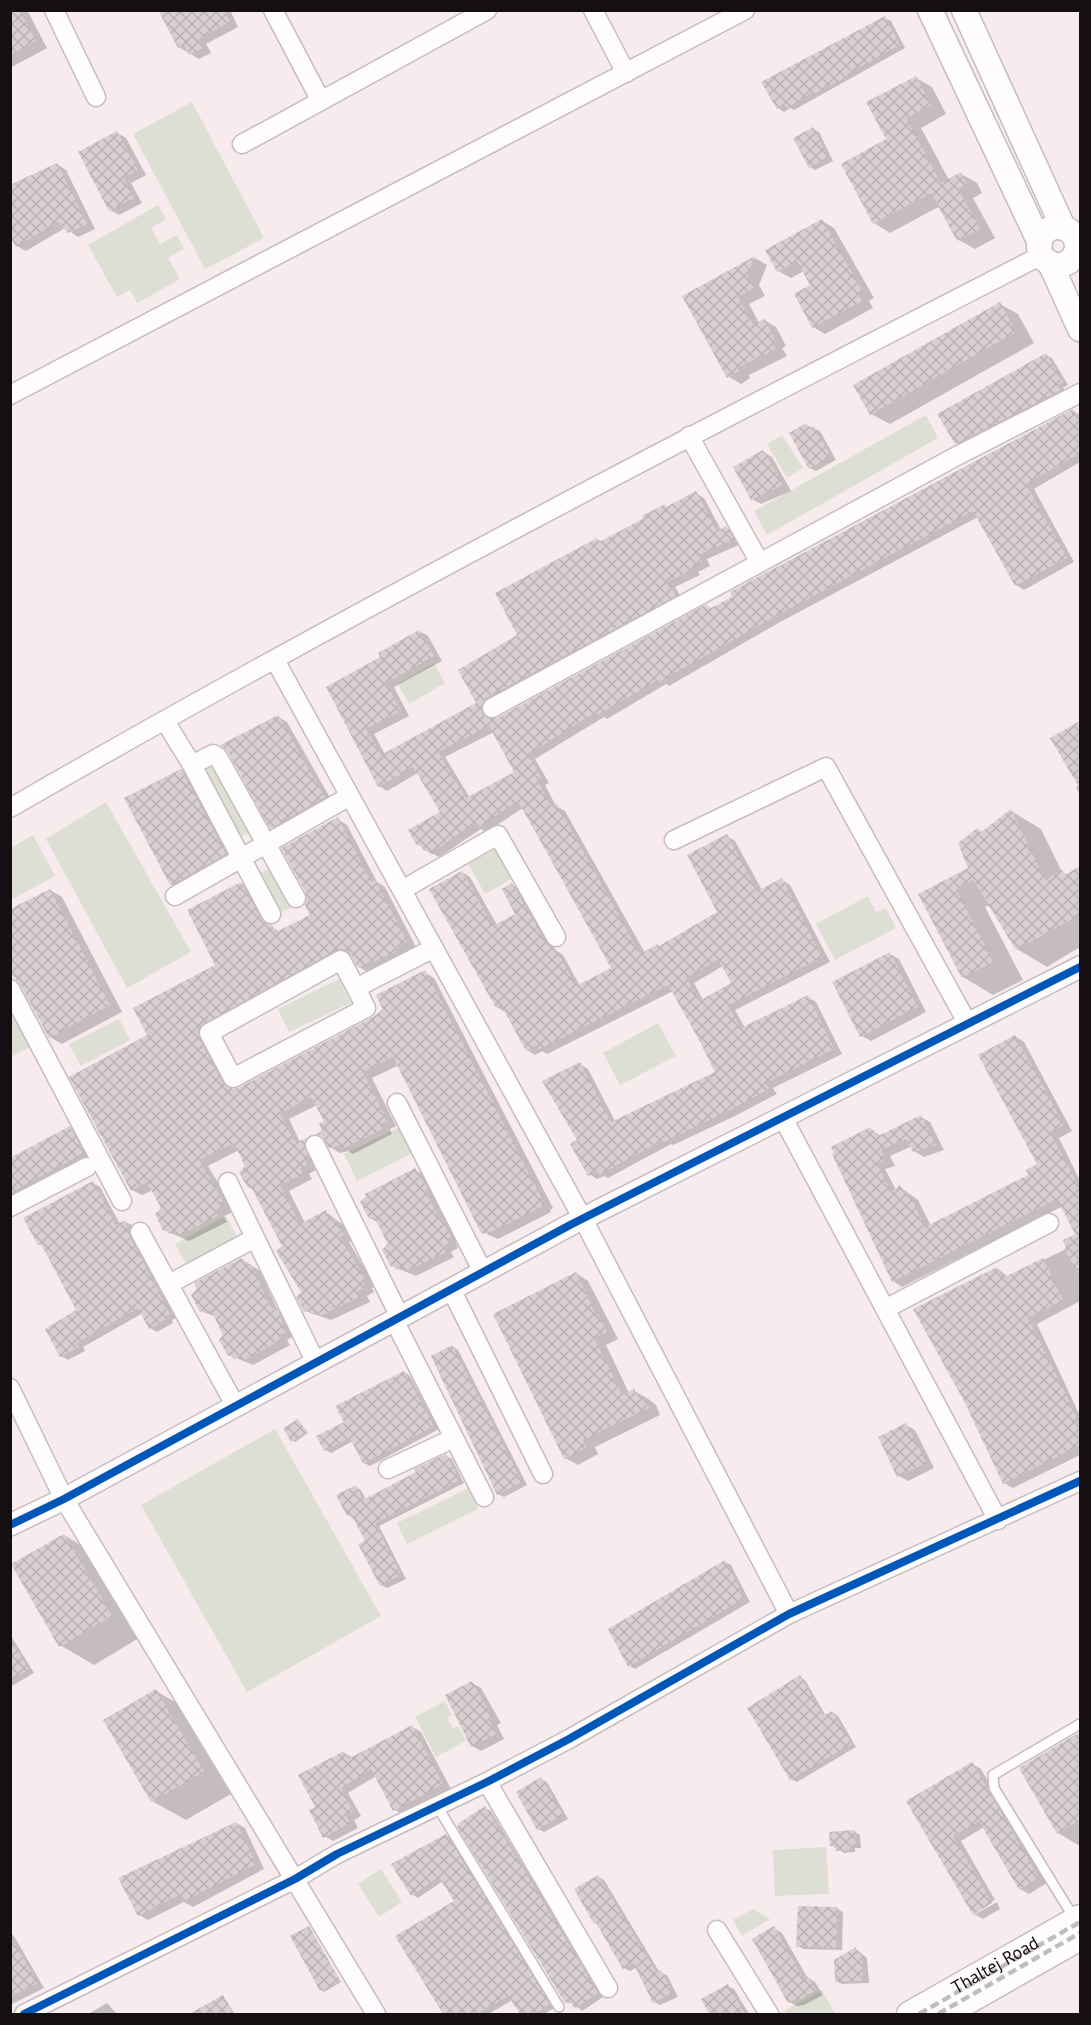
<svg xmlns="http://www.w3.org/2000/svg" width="1091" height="2025" font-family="'PT Sans',sans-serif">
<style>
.green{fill:#dddfd4}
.shadow{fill:#0003;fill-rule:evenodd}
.building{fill:url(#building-cross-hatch);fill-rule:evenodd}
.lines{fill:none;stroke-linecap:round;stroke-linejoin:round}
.service-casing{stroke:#c6bcbe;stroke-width:12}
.minor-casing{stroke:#c6bcbe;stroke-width:21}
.tertiary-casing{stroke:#c6bcbe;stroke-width:24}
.secondary-casing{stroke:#c6bcbe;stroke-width:27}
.service{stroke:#fefcfc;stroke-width:9}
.minor{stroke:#fefcfc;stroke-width:18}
.tertiary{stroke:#fefcfc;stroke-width:21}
.secondary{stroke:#fefcfc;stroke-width:24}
.rail{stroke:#c0bdbe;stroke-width:4.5;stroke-dasharray:9 4.5;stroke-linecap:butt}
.cycleway-casing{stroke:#fdf8f9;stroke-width:11}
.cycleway{stroke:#0057b8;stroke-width:8}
.labels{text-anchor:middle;stroke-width:4.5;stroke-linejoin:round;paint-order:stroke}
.street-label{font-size:18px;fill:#160f11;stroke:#fdf8f9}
</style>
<defs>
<pattern id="building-cross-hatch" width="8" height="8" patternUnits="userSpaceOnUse" patternTransform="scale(1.5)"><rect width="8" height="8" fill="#d9cfd1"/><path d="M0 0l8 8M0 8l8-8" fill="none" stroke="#bab1b2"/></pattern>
</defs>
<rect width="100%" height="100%" fill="#f7ebee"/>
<path class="green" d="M192,102L264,238L205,269L133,134Z
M158,205L166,219L151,228L160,244L177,235L184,249L168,258L180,279L137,303L130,290L117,297L88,245Z
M926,415L938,438L767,535L754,511Z
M782,435L803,468L787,478L767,444Z
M434,663L445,683L409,704L398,684Z
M217,761L255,829L239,838L202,769Z
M106,802L191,952L127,988L46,839Z
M33,835L55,876L11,900V848Z
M501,846L517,876L485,894L468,864Z
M277,865L297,905L278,914L258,874Z
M868,896L876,912L886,908L896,928L835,960L816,924Z
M339,979L351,1003L289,1032L278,1009Z
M11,1011L30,1047L11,1057L10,1012Z
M119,1019L130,1040L81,1066L69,1044Z
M658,1023L676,1056L620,1085L603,1053Z
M402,1126L415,1152L357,1181L344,1154Z
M226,1216L238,1238L187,1266L175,1244Z
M275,1429L381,1616L247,1692L141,1505Z
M468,1488L478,1509L407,1544L397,1523Z
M445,1701L452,1715L447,1718L453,1728L458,1726L466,1741L436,1757L415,1717Z
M826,1847L829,1894L775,1896L773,1850Z
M381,1869L402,1902L379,1917L358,1884Z
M753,1909L770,1919L742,1936L733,1920Z
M822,1990L835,2014H786L784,2011Z"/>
<path class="shadow" d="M10,10H27L47,48L10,68Z
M160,10H230L238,27L206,44L211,53L199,59L179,47Z
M885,18L891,21L905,48L794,110L790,108L784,112L778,108Z
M916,78L932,87L946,114L921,128L949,180L961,174L977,183L982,193L973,198L995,238L975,249L959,240L940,206L890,233L874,223L843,165L888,140Z
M813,129L819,132L833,161L815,170L810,167Z
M117,133L126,138L146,175L131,183L142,203L119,215L110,210Z
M57,164L66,170L95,229L78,237L65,228L26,251L17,246L10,185Z
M822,221L834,228L874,298L869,301L873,308L825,334L813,327L812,286L804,271L791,278L778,271Z
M755,258L767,265L759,285L765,296L749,304L759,323L764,320L776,327L786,346L782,348L787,356L749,375L750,378L741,384L728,376L684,297Z
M1000,304L1018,314L1034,343L890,424L871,414Z
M1046,355L1052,358L1068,385L1063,388L1066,393L962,447L956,443Z
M1073,411L1080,415V462L1034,489L1074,562L1024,590L1016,585L978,517L782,621L669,686L666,684L607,719L604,717L535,759L549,783L545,785L556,806L565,811L645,953L660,947L719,912L727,836L735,841L762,890L782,880L790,885L830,962L735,1010L745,1028L808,997L816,1002L842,1054L773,1088L777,1094L735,1116L673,1145L671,1144L608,1178L604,1176L597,1179L589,1174L579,1141L580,1064L588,1069L615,1121L717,1072L673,991L547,1054L542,1051L535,1055L527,1050L505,1012L497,1007L462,872L470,877L497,925L517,914L512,885L521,890L554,949L563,955L580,986L613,968L523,808L486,832L481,829L439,857L425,850L419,845L442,812L418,773L387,791L379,786L328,688L382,658L419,631L428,636L442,661L394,687L409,716L374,734L385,754L478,703L519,636L597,539L602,542L665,506L668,508L696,493L704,498L721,530L726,527L734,532L741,544L707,559L710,566L698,572L700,575L675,587L683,600L489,712L492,719H498L707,606L712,609ZM494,732L516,773L470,798L445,757ZM723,966L733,984L703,1000L694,983Z
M806,425L820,431L836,460L816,471L810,468Z
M763,452L772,457L791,491L761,504L752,499Z
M278,717L287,722L333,803L281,833L272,827Z
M1080,722V795L1076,787L1080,785L1052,739Z
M181,770L190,776L234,859L180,889L171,884Z
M1011,811L1041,829L1062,872L1067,875L1080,867V950L1078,948L1047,967L1017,949L990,905L985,907L1023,980L993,995L963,977L920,895L970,869L982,833Z
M338,819L347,825L377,882L385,887L416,947L403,954L405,957L369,973L359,967L352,955H346L207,1032L209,1045L232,1089L238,1090L372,1019L424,972L434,978L553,1208L550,1210L551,1212L498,1239L482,1232L399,1065L372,1078L396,1126L390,1129L392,1134L353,1154L348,1151L340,1153L330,1147L324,1132L326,1122L317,1105L289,1119L300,1142L307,1139L316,1145L318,1163L313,1165L316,1170L309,1174L312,1179L289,1191L305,1223L326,1212L346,1227L353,1241L349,1242L375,1286L372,1288L374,1292L367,1296L370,1302L331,1320L305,1311L303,1292L283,1246L255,1191L249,1187L247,1166L239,1150L208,1166L232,1206L229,1208L231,1213L224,1216L227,1222L189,1241L164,1230L163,1209L153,1190L142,1195L132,1190L149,1035L217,966L241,883L251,889L270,926L280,932L313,916Z
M50,890L62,897L122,1012L62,1044L50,1037L10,967Z
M890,954L899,959L926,1012L871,1041L862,1036Z
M1015,1036L1024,1042L1072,1131L1059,1138L1080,1181V1301L1037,1324L1080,1416V1455L1013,1488L1004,1483L997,1268L1008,1277L1068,1248L1077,1235L1063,1206L902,1287L893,1281L870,1129L881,1136L921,1117L930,1122L944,1150L924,1157L914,1151L912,1146L890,1156L895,1166L885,1169L896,1190L900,1187L918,1200L931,1226L1030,1176L1039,1165Z
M70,1128L75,1131L89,1157L10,1199V1160Z
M415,1170L424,1175L436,1194L434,1195L436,1202L459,1242L456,1243L458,1248L451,1252L454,1257L416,1276L392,1266L390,1245L379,1223L370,1218Z
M93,1183L100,1187L120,1224L125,1222L132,1225L137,1243L176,1318L172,1320L173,1323L157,1332L150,1328L143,1313L83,1347L85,1351L68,1360L61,1356L78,1310L44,1247L39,1244Z
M242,1259L260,1271L278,1311L286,1315L294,1336L287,1340L290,1345L253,1365L229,1355L225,1336L216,1317L201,1311Z
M576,1273L588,1281L618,1339L606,1345L629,1393L634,1391L647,1398L656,1405L660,1415L595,1447L598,1454L578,1465L565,1458Z
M452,1346L458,1350L527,1485L504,1497L498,1494Z
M404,1372L410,1376L439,1429L370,1466L364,1463L353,1441L331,1453L326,1450L346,1422Z
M298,1420L308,1433L295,1442L292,1440Z
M906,1425L915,1430L934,1468L908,1481L899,1476Z
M446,1456L452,1459L464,1483L379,1526L406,1579L387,1588L381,1585L367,1541L353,1518L348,1515L356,1487L361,1490L366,1500Z
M64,1535L97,1555L144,1635L94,1665L60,1645Z
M725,1562L731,1565L750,1602L635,1669L630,1666L610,1629Z
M10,1634L34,1673L10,1687Z
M800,1677L805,1680L826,1716L832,1712L838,1716L856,1747L797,1782L791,1779Z
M472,1683L481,1688L501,1723L497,1725L504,1739L481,1751L472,1746Z
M156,1691L189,1710L236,1791L186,1820L152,1801Z
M412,1727L421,1732L451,1789L403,1815L395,1810L376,1776L348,1793L361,1816L354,1820L358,1828L333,1841L324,1836L317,1807L344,1753L354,1758Z
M1080,1733V1846L1058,1833L1021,1768Z
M972,1764L981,1769L1047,1883L1029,1894L1020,1889L984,1827L961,1841L995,1900L976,1911V1914L997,1902L1000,1909L983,1919L974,1914L908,1801Z
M541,1779L547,1782L568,1819L544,1832L538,1829Z
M485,1808L491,1811L603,1997L582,2011L574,2004L566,2002Z
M236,1823L245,1828L264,1869L193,1907L184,1902L148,1920L139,1915Z
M855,1832L860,1835L861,1848H855V1852L844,1853L831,1845Z
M446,1835L452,1839L554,2008L544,2014H522L512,2000L489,2014H443L397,1937L456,1902L443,1881L418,1898L412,1894Z
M598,1877L604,1880L660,1973L667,1975L678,1997L660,2005L654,2002L637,1967L630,1971L624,1968Z
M838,1909L843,1912L842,1950L803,1949L798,1946Z
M309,1927L341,1982L324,1992L321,1990Z
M774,1928L782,1933L807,1977L815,1982L823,1995L804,2005L797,2006L789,2002Z
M10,1933L14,1936L44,1988L10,2005Z
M856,1949L867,1958L869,1983L842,1984L836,1981L835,1961Z
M728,1986L734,1989L749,2014H712L703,2000Z
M223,1996L235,2014H192Z
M107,2003L117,2014H88Z"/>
<path class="building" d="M10,10H19L36,41L10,55Z
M158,10H224L230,22L198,39L203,48L189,55L184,45L178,48Z
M885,16L900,45L847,74L848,76L812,95L811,93L787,108L785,105L777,109L761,82Z
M916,76L931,105L906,118L941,183L961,172L967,184L958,189L980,229L957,241L931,193L873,224L841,164L886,139L866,102Z
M813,127L828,157L809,168L793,138Z
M117,131L138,170L123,178L134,198L109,211L78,152Z
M57,163L87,224L68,233L58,222L16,247L10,237V185Z
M822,219L862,291L858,294L862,301L812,328L794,294L810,285L797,261L777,272L765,250Z
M755,256L747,277L754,288L738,297L753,325L764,319L775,339L771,341L776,349L737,368L739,371L727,378L682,296Z
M1000,302L1016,332L870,415L853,385Z
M1046,353L1063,382L1058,385L1061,390L955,444L937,414Z
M1073,409L1080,422V453L1026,484L1067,558L1015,586L973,511L774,617L659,682L658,680L598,715L596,712L528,754L541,778L537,780L552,807L557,804L640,954L658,944L659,946L717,912L687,855L727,834L757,891L782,878L822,957L728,1006L741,1028L808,995L834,1049L766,1083L769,1089L726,1112L664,1142L663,1140L599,1175L597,1171L588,1176L570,1144L577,1140L542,1081L580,1062L611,1122L715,1072L697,1036L668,985L537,1050L535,1046L526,1051L501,1005L496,1008L429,889L462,871L493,926L515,914L502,889L512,883L546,943L555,948L576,986L611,968L518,801L477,828L475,824L471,825L430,854L428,850L424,851L420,844L417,846L408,830L440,812L413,767L378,787L326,687L380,657L378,653L419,630L434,656L386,683L401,711L366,729L381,755L476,703L458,670L517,635L495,593L597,538L599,542L643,519L642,516L665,504L666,507L696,491L717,531L726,526L734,539L699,555L702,561L691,567L692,570L668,582L676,596L486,698L481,707L482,713L487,718H497L707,604L709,609L732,597L730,592ZM489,726L514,772L466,798L438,752ZM718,959L731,983L699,1001L686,978Z
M806,423L810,429L814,426L831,456L809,469L789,433Z
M763,450L783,485L751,500L733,467Z
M278,715L325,797L270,829L228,752L220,745Z
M1080,721V789L1050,738Z
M181,769L226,854L170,885L124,798Z
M1011,809L1045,880L1062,870L1065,875L1080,866V915L1016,950L973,880L956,889L993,962L962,978L918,894L968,868L958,843L977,828L981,832Z
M338,817L371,882L375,880L407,941L394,948L396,952L358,968L347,949L336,950L198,1027L199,1038L223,1083L232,1089L238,1088L371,1018L383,1010L376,995L425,970L544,1203L541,1204L542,1207L487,1234L481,1233L393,1057L363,1072L387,1120L381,1124L383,1129L342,1149L340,1145L329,1148L322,1136L316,1134L322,1131L319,1124L324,1121L311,1097L280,1114L293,1139L297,1142L307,1138L304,1145L309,1158L305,1160L307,1165L300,1168L303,1174L280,1185L300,1224L326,1210L330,1218L336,1220L344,1235L340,1237L366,1280L363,1282L365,1287L358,1291L361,1296L320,1316L318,1311L312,1314L309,1309L304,1312L296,1297L301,1292L276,1251L282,1246L251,1187L248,1188L239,1172L245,1166L234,1143L199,1160L223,1201L220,1202L222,1207L215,1211L218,1216L178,1236L175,1231L169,1234L166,1229L163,1231L155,1214L161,1208L147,1182L131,1191L69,1077L147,1035L133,1008L215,965L187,910L241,882L261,919L272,925L276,932L310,915L305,905L306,893L281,848Z
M50,889L110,1005L49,1038L20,984L10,973V909Z
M890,952L918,1007L860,1037L832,982Z
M1015,1035L1064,1125L1050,1132L1080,1189V1278L1064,1248L1066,1247L1063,1240L1075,1234L1057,1199L892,1282L832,1154L834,1153L831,1147L870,1127L878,1136L921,1115L936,1145L913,1152L906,1139L881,1150L886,1161L877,1164L891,1192L900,1185L905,1195L909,1193L925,1227L1028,1175L1026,1170L1037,1164L978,1055Z
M70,1126L84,1153L10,1193V1158Z
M415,1168L428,1189L425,1190L427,1195L440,1220L442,1219L451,1237L448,1238L450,1243L443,1247L446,1252L405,1272L403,1267L396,1270L394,1265L391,1267L382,1250L388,1244L376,1221L372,1217L369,1219L360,1202L366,1196L365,1194Z
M93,1181L116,1225L125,1220L130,1237L170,1314L166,1316L167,1319L149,1329L138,1308L77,1343L79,1347L60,1357L45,1329L76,1310L41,1244L38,1245L23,1218Z
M242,1258L248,1265L251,1264L271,1308H277L286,1332L279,1335L282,1340L243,1361L240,1356L234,1360L231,1355L228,1356L219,1340L223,1335L211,1310L204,1313L203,1310L200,1312L191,1295L197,1289L194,1283Z
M1043,1258L1063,1300L1028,1318L1073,1409L1080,1428V1445L1003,1484L964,1401L913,1309L997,1267L1003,1278Z
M576,1272L596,1315L598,1314L607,1332L594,1338L622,1395L634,1389L639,1398L643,1396L649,1408L583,1440L587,1447L564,1459L493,1314Z
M452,1345L522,1482L497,1495L431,1356Z
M404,1371L434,1426L363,1464L350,1438L324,1451L316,1436L344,1422L335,1406Z
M298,1419L306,1432L291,1442L283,1428Z
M906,1423L926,1463L897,1477L878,1437Z
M446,1454L460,1480L375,1523L401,1575L380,1586L358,1544L365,1541L351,1514L347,1516L336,1495L356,1485L363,1500L416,1472L414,1469Z
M64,1534L112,1616L59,1647L11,1564Z
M725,1560L745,1598L628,1667L608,1629Z
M10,1639L29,1669L10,1681Z
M800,1675L823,1716L832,1711L852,1744L790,1780L747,1708Z
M472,1681L493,1718L489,1720L496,1734L471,1747L445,1695Z
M156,1689L204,1772L151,1802L103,1720Z
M412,1725L443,1784L393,1811L371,1769L341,1788L353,1811L346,1815L350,1823L323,1838L309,1810L315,1807L298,1775L344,1751L348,1759Z
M1080,1732V1820L1057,1834L1019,1768Z
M972,1762L1039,1878L1019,1890L979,1821L953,1836L992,1903L973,1915L906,1801Z
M541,1777L563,1815L537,1830L516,1792Z
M485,1806L598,1993L575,2009L569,2000L565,2003L457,1827L459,1823Z
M236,1822L256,1864L183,1902L179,1895L138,1916L118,1878Z
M855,1830L856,1845H850V1850L836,1851V1846H830L829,1832Z
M446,1834L550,2004L534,2014H520L508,1996L477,2014H443L395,1936L454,1901L439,1877L411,1896L391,1864Z
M598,1875L657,1973L661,1970L673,1993L653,2003L633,1963L623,1969L596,1923L594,1924L574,1889Z
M798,1906L838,1907L836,1948L796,1947Z
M309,1926L340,1981L320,1991L290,1936Z
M774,1926L803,1978L807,1976L816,1990L795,2002L793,2000L788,2003L752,1939Z
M10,1936L38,1983L10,1997Z
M856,1947V1954L862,1953L863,1981L835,1982L834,1960Z
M728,1984L745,2014H709L701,1999Z
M223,1995L234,2014H189Z"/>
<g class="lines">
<defs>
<path id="service" d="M437,1806L559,2007
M1074,1918L994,1788L993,1775L1080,1724"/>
<path id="minor" d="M54,10L96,97
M273,10L321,101
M593,10L626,73
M242,144L487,10
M1074,236L1080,233
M10,395L745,10
M689,436L760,563
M275,660L583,1219L789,1614
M492,708L953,458L1080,393
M165,721L192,765
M10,808C348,613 695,433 1042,255
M674,840L826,767L968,1024
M402,890L498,835L556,937
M175,896L350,796
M271,914L192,765L213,754L218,757L296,898
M356,988L341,960L209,1033L233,1078L366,1008L356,988L434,948
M10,989L122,1201
M397,1103L483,1272
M783,1118L998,1520
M315,1145L400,1317
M228,1182L316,1363
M10,1207L87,1167
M140,1232L235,1405
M169,1284L255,1238
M451,1289L543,1474
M885,1309L1049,1223
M394,1320L484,1497
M10,1388L64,1499L376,2014
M388,1469L454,1438
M487,1782L608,1988
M717,1930L769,2014
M24,2014L295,1879L337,1854L487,1782L569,1739L789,1614L1080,1481"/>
<path id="tertiary" d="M10,1525L64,1499L570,1225L1080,967"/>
<g id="secondary">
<path d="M930,10L1040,243"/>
<path d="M964,10L1063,227"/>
<circle cx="1058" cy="246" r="19"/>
<path d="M1050,263L1080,329"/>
<path id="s1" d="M909,2014L1080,1917"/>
<path d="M946,2014L1080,1938"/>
</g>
</defs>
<use href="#service" class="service-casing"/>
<use href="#minor" class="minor-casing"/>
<use href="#tertiary" class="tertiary-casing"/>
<use href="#secondary" class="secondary-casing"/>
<use href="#service" class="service"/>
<use href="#minor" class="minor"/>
<use href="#tertiary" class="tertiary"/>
<use href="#secondary" class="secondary"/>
<path class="rail" d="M919,2014L1080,1922
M938,2014L1080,1933"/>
<defs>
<path id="cycleway" d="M10,1525L64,1499L570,1225L1080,967
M24,2014L295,1879L337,1854L487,1782L569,1739L789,1614L1080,1481"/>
</defs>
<use href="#cycleway" class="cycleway-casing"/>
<use href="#cycleway" class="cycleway"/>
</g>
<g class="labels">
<g class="street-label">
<text dy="6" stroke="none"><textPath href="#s1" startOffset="99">Thaltej Road</textPath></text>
</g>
</g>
<rect width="1091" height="2025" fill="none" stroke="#160f11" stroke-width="24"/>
</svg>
